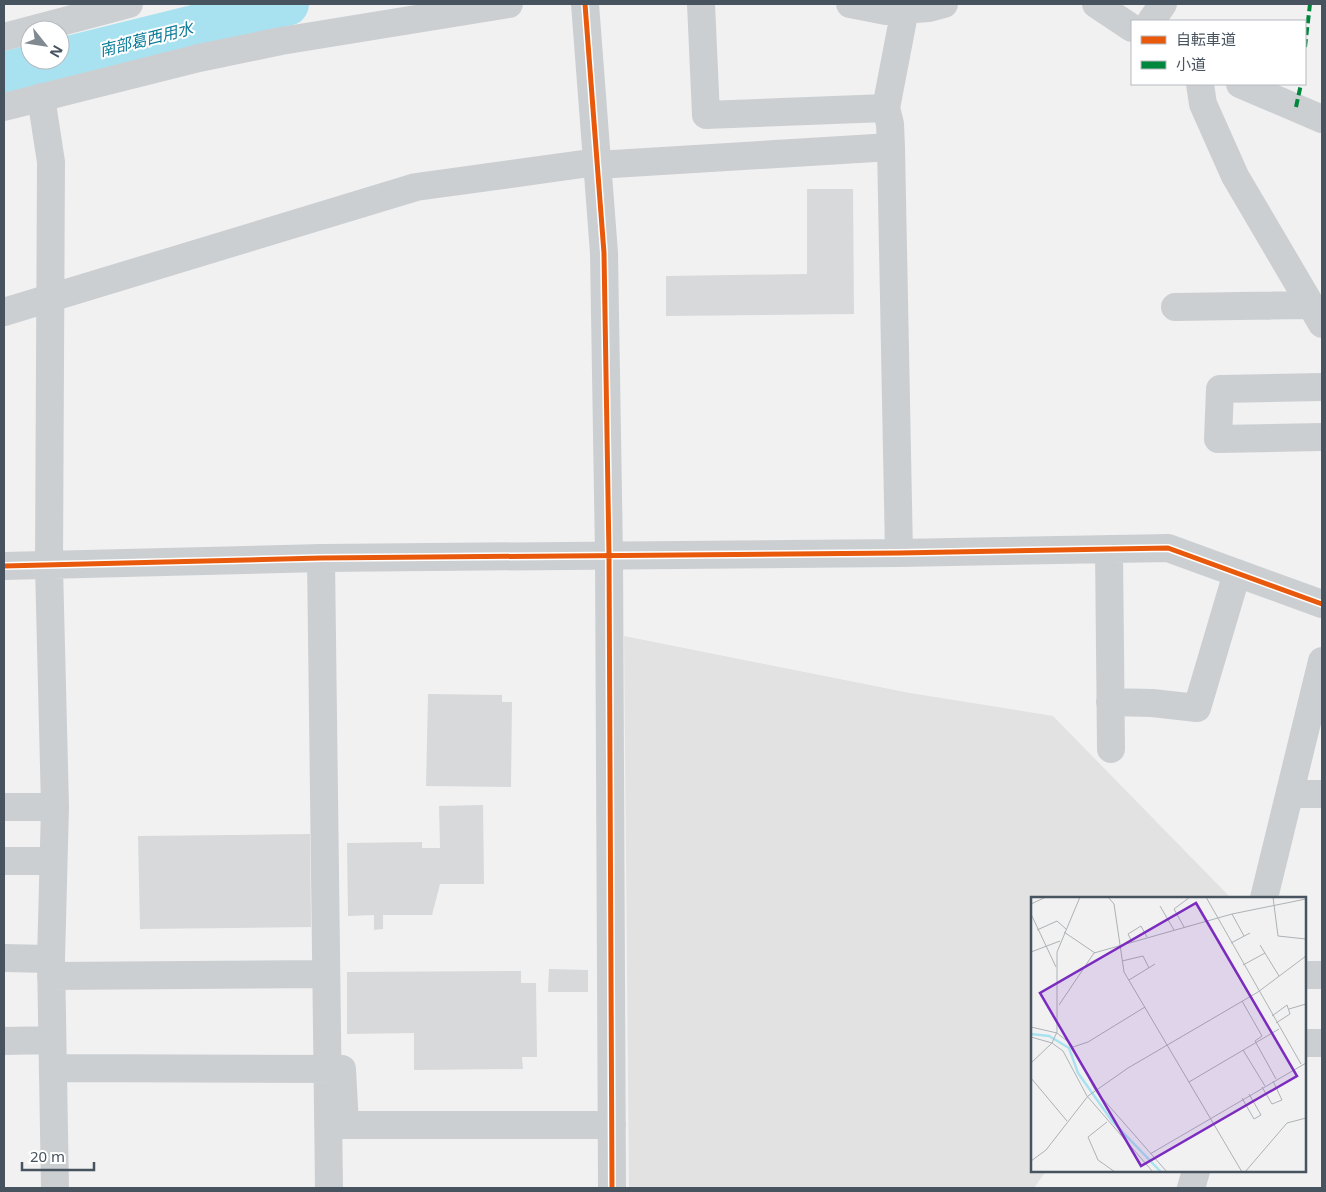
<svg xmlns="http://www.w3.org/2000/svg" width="1326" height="1192" font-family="'Noto Sans','Noto Sans JP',sans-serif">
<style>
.education{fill:#e3e2e3}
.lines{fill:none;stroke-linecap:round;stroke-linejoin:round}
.river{stroke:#a8e2f0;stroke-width:44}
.building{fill:#d8d9da}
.minor{stroke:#cccfd2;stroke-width:28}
.quiet{stroke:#00873e;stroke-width:4;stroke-dasharray:8 4;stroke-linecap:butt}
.cycleway-casing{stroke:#fff;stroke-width:8}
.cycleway{stroke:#e8590c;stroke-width:5}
.labels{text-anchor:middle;stroke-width:4;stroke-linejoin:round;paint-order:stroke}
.water-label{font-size:16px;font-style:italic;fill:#097b98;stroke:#fff}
.inset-river{fill:none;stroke:#a8e2f0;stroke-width:2.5}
.inset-road{fill:none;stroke:#adb2b6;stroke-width:1}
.view{fill:#7b2cbf;fill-opacity:0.15;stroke:#7b2cbf;stroke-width:2.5}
.inset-edge{fill:none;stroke:#47535e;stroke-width:2.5}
</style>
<rect width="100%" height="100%" fill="#f1f1f1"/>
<path class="education" d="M624,636L910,693L1053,716L1231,898H1032V1171H1046L1034,1188H629Z"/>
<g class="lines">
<path class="river" d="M4,74L287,4"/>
</g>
<path class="building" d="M807,189H853L854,314L666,316V276L807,274Z
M428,694L502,695V702H512L511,787L426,786Z
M483,805L484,884H440L432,915H383V929L374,930V915L348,916L347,843L422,842V848H440L439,806Z
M310,834L311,927L140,929L138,836Z
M549,969L588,970V992H548Z
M521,971V983H536L537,1057H522L523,1069L414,1070V1033L347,1034V972Z"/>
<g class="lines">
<path class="minor" d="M585,4L604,253L609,555L612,1188
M701,4L706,115L886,108
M850,4L886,11L929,8L944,4
M1096,4L1132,28
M1151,21L1163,4
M4,37L129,4
M1200,84L1203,104L1235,176L1322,324
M1240,84L1322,119
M41,97L51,162L49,566L55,807L51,959L55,1188
M4,107L199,58L281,41L509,4
M597,165L891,147
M1175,307L1312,305
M4,312L416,187L597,162
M1322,387L1220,389L1218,439L1322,437
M1109,549L1111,749
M899,553L891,147L890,124L886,108L905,9
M321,558L329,1188
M4,566L321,558L899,553L1168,548L1322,604
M1110,702L1152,703L1197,708L1237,573
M1290,794H1322
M4,807H55
M4,861H53
M1264,898L1322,661
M4,958L51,959
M1305,975H1322
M51,976L326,974
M4,1041L52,1040
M1305,1043H1322
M53,1068L342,1069L345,1125H612
M1191,1188L1196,1171"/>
<path class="quiet" d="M1305,47L1310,4
M1296,107L1301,84"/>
<defs>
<path id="cycleway" d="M585,4L604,253L609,555L612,1188
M4,566L321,558L899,553L1168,548L1322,604"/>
</defs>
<use href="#cycleway" class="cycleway-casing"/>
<use href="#cycleway" class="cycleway"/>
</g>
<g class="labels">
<g class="water-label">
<text transform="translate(146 39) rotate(-14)" y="6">南部葛西用水</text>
</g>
</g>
<g transform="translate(1031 897)">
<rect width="275" height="275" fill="#f1f1f1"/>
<path class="inset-river" d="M0,137L18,139L38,151L47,176L81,224L130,275"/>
<path class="inset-road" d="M77,0L83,7L93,75L211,275M175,0L270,167M242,0L247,39L275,42M0,7L15,0M129,9L143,33M0,17L25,70M201,17L213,39M153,30L143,12L159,0M6,33L26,24L35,32M33,35L64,56M101,45L97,37L110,29L116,40M200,46L219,36M229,48L248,79M0,55L29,44M91,64L112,59L118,71M212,68L234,56M98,83L124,67M211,104L231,139L224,144L245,182M28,108L63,56L201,17L275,2M258,112L275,107M241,119L256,108L259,117L245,126M0,130L26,136L40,147L64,193L136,275M0,140L21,146L32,154L56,199L122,275M42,150L57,145L114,110M212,153L234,189M0,166L21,146L26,135V55L49,0M0,181L36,224M158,185L248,132M231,190L241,207L251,203L242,184M211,201L223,222L230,218L218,197M76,225L57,240L67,263L84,275M119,257L275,166M0,264L15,253L57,199L97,171L227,95L275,59M214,275L256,226L275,221"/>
<path class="view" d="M165,6L266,179L110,269L9,96Z"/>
<rect width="275" height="275" class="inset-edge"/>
</g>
<rect width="1326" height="1192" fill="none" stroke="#47535e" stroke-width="10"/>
<rect x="1131" y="20" width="175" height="65" fill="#ffffff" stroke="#b5babf"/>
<rect x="1141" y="36" width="25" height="8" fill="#e8590c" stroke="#b5babf"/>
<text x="1176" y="45" font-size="15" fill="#47535e">自転車道</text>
<rect x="1141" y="61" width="25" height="8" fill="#00873e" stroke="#b5babf"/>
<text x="1176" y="70" font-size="15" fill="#47535e">小道</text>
<g transform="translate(45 45) rotate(120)"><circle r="24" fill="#ffffff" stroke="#b5babf"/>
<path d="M0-4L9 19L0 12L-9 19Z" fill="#828a91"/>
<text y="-8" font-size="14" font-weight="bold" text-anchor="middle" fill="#47535e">N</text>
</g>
<path d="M22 1162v8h72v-8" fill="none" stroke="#47535e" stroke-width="2.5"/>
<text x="30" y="1162" font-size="15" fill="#47535e" stroke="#ffffff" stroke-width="4" paint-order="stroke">20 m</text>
</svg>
